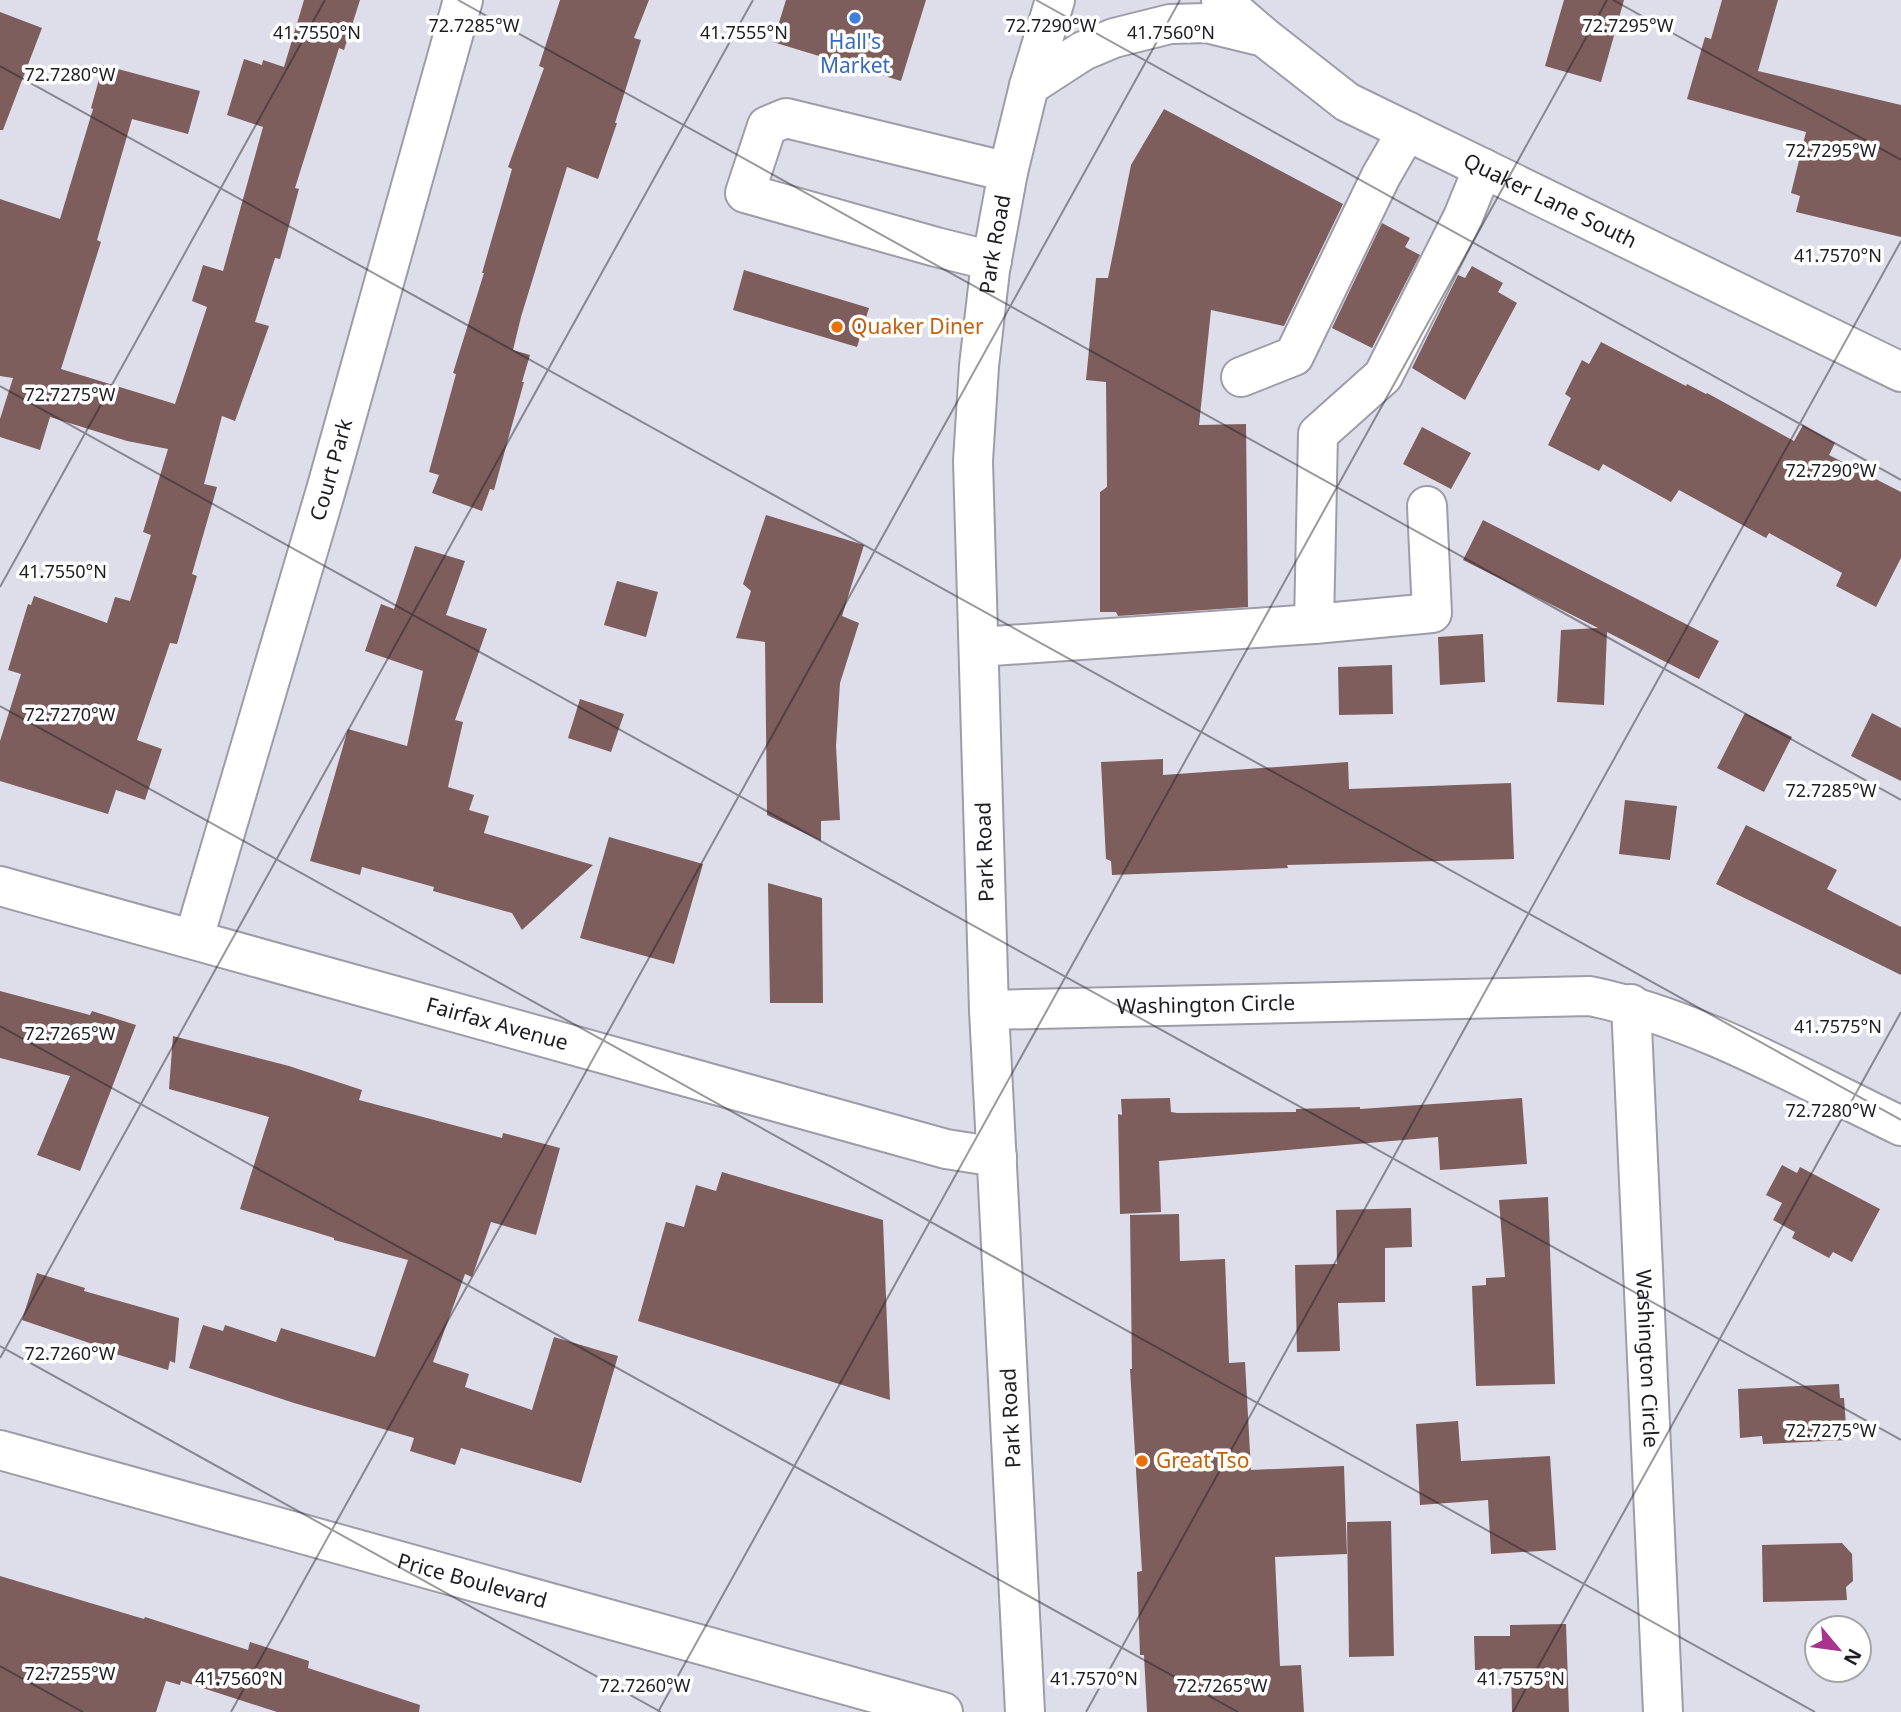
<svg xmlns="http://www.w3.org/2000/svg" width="1901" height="1712" font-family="'Noto Sans',sans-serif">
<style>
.building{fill:#7e5e5d}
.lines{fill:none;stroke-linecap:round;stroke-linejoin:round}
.minor-casing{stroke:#9e9ca9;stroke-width:42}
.major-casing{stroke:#9e9ca9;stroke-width:42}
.minor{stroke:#fff;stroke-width:38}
.major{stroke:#fff;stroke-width:38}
.ticks{fill:none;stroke:#1e1d22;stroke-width:2;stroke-opacity:0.45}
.shop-dot{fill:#3f7fe0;stroke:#fff;stroke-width:2.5}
.food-dot{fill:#e8710a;stroke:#fff;stroke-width:2.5}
.labels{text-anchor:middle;stroke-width:7;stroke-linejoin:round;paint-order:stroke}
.shop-label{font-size:21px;fill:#366cbe;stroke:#fff}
.street-label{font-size:21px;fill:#1e1d22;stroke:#fff}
.food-label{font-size:21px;fill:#c56008;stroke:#fff;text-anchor:start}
.ticks-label{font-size:18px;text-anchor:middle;fill:#1e1d22;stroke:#fff;stroke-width:7;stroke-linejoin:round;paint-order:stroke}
</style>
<rect width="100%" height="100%" fill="#deddea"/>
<path class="building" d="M304,0H360L344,50L339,48L295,188L299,189L280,259L275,258L255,322L269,326L235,421L222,416L204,484L217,487L192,574L197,576L177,644L170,643L137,740L162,749L145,800L116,790L108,814L0,781V741L21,674L8,670L28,604L31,605L34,596L107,623L115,597L130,601L151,535L143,532L168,449L127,441L50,417L40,450L0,437V419L13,378L0,376V199L60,219L93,109L91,108L103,65L200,91L188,134L132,119L97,240L101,242L61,369L175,404L207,307L192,301L203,265L223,271L263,127L227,115L244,59L262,65L263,60L284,67Z
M560,0H649L634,38L641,40L615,123H617L598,179L567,167L521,317L513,350L530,355L522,382H524L494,490L490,489L482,511L432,493L439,475L429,472L456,374L453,373L484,273H482L512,169L508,167L544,68L539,66Z
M786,0H926L901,81L773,42Z
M1564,0H1624L1601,82L1545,66Z
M1722,0H1778L1758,71L1901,105V237L1796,212L1800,196L1791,193L1806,132L1687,99L1705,37L1711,39Z
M0,12L42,28L3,130H0Z
M1164,109L1343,204L1284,326L1211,310L1199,425L1246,424L1248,607L1118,616L1116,612H1100V492L1107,487L1106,382L1086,380L1096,278H1108L1131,165Z
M1382,223L1410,238L1405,247L1420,255L1372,348L1332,328Z
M1472,266L1503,283L1498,292L1517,303L1465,400L1412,368L1458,275L1465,278Z
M744,270L869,308L857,347L733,310Z
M1601,342L1686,386L1687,384L1706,394L1707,393L1794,441L1803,425L1835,443L1829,455L1901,492V558L1876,607L1836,586L1842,573L1769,533L1766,538L1679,490L1671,502L1603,464L1599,471L1548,445L1571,398L1565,394L1582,360L1589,364Z
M1422,427L1471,453L1451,489L1403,464Z
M766,515L864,545L842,616L859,623L840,683L836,746L840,820L821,821V841L767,815L765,642L736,638L751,591L743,584Z
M1483,520L1719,641L1699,679L1607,632L1604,705L1557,702L1561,630L1598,628L1463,560Z
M415,546L465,561L446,615L487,629L455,720L463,722L448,787L474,795L469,810L489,816L484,833L593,865L522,930L512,913L433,891L434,887L362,867L360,875L310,861L348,729L407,746L423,671L365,651L381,604L394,609Z
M617,581L658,592L646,637L604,625Z
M1483,634L1485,682L1440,685L1438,637Z
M1392,665L1393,714L1339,715L1338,667Z
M580,699L624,714L611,752L568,738Z
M1745,713L1792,737L1764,792L1717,768Z
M1872,713L1901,728V781L1851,756Z
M1163,759V775L1348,762L1349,789L1511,783L1514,859L1287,865L1288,868L1112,875L1111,861L1106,859L1101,762Z
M1625,800L1677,806L1670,860L1619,854Z
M1746,825L1837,870L1827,889L1901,927V975L1716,884Z
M609,837L703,864L674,964L580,938Z
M768,883L822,898L823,1003H770Z
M0,991L90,1015L92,1011L136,1025L80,1171L37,1155L70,1076L0,1058Z
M173,1036L289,1066L362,1090L359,1100L502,1138L503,1133L560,1148L536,1235L491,1222L472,1277L465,1274L433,1362L469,1374L465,1387L532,1410L554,1337L618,1356L581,1483L461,1448L455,1465L410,1451L414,1438L294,1403L189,1368L203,1325L223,1331L225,1325L276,1342L281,1328L375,1357L408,1260L334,1240V1238L240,1209L269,1117L169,1089Z
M1170,1098L1171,1112L1177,1113L1296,1112V1109L1360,1107V1109L1522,1098L1527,1164L1440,1170L1438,1137L1159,1161L1161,1212L1120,1214L1118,1114L1122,1115L1121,1099Z
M1782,1165L1797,1173L1800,1167L1880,1209L1852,1262L1833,1252L1829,1258L1792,1238L1795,1232L1773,1220L1782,1203L1766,1195Z
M722,1172L883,1220L890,1400L638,1321L666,1222L684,1227L696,1185L716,1191Z
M1548,1197L1555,1384L1476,1386L1472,1286L1486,1285V1278L1505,1277L1499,1200Z
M1411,1208L1412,1247L1385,1248V1302L1338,1303L1340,1351L1297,1352L1295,1265L1337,1264L1336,1210Z
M1179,1214L1180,1261L1225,1259L1229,1363L1245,1362L1251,1470L1344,1466L1347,1554L1275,1557L1280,1666L1301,1665L1304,1712H1147L1144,1655H1140L1137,1572L1142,1571L1130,1369H1132L1130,1215Z
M37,1273L85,1288L84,1291L179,1318L175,1363L170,1361L168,1370L106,1351L107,1349L22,1320Z
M1839,1384L1840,1398H1844L1847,1440L1763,1444L1762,1436L1740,1438L1738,1389Z
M1458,1421L1461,1461L1550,1456L1556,1550L1491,1554L1488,1500L1420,1505L1416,1424Z
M1391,1521L1394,1656L1349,1657L1347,1522Z
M1842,1543L1852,1554L1853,1581L1846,1587L1847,1600L1763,1602L1762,1545Z
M0,1576L144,1619L145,1617L248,1650L250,1642L309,1661L308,1668L420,1705L419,1712H277L181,1681L180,1685L166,1681L156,1712H0Z
M1566,1624L1569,1712H1512L1511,1669L1475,1670L1474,1636H1510V1625Z"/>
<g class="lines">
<defs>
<g id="minor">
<path d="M992,261L936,247L745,193L767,126L786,118L1008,172"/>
<path d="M1241,377L1294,356L1381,176L1407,131"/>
<path d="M1314,624L1432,613L1427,506"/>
<path d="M979,647L1314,624L1318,434L1383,376L1463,217L1483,168"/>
<path id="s1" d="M0,886L946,1149L997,1157"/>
<path id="s2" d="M194,938L326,490L463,0"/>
<path id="s3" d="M1631,1004L1663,1712"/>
<path id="s4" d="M989,1010L1590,996C1700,1019 1800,1078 1901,1126"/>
<path id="s5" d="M0,1450L943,1712"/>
</g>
<g id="major">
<path id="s6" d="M1221,0L1264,37L1347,102L1901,372"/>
<path d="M1029,86L1083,51L1114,38L1170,24L1207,23L1256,35"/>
<path id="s7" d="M1025,1712L989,1010L973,461L979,366L990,270L1008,172L1029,86L1055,0"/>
</g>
</defs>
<use href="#minor" class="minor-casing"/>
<use href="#major" class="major-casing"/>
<use href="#minor" class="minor"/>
<use href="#major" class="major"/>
</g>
<path class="ticks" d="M458,0L1901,800M1036,0L1901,480M1613,0L1901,160M0,66L1901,1120M0,386L1901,1440M0,587L325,0M0,706L1815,1712M0,1026L1238,1712M0,1346L661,1712M0,1358L753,0M0,1666L83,1712M231,1712L1180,0M658,1712L1607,0M1086,1712L1901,241M1513,1712L1901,1012"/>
<circle class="shop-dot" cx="855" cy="18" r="7"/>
<g class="food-dot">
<circle cx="837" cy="327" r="7"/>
<circle cx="1142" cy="1461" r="7"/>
</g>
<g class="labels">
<g class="shop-label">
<text x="855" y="49">Hall's<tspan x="855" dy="24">Market</tspan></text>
</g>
<g class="street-label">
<text dy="7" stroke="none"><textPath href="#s6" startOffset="388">Quaker Lane South</textPath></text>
<text dy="7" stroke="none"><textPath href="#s7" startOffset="1470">Park Road</textPath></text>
<text dy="7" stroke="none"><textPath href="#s2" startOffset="488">Court Park</textPath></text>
<text transform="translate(985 852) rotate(-92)" y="7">Park Road</text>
<text dy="7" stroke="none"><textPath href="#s4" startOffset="217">Washington Circle</textPath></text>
<text dy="7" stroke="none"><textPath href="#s1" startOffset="516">Fairfax Avenue</textPath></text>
<text dy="7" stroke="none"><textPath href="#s3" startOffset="355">Washington Circle</textPath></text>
<text transform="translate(1011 1418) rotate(-93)" y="7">Park Road</text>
<text dy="7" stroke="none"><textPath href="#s5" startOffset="490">Price Boulevard</textPath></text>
</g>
<g class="food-label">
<text x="851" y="334">Quaker Diner</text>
<text x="1156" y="1468">Great Tso</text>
</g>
</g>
<g class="ticks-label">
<text x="474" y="32">72.7285°W</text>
<text x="1051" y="32">72.7290°W</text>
<text x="1628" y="32">72.7295°W</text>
<text x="317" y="39">41.7550°N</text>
<text x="744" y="39">41.7555°N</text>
<text x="1171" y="39">41.7560°N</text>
<text x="70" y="81">72.7280°W</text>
<text x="1831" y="157">72.7295°W</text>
<text x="1838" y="262">41.7570°N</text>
<text x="70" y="401">72.7275°W</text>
<text x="1831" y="477">72.7290°W</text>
<text x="63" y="578">41.7550°N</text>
<text x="70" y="721">72.7270°W</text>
<text x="1831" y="797">72.7285°W</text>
<text x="1838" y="1033">41.7575°N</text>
<text x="70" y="1040">72.7265°W</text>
<text x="1831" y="1117">72.7280°W</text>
<text x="70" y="1360">72.7260°W</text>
<text x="1831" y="1437">72.7275°W</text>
<text x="70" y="1680">72.7255°W</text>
<text x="239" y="1685">41.7560°N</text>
<text x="1094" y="1685">41.7570°N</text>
<text x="1521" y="1685">41.7575°N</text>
<text x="645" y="1692">72.7260°W</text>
<text x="1222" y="1692">72.7265°W</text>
</g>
<g transform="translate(1838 1649) rotate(119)"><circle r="33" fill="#ffffff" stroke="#a5a5a7" stroke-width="2"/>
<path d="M0-5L12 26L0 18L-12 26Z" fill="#a9348d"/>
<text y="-10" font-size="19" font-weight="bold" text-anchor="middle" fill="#1e1d22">N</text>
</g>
</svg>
